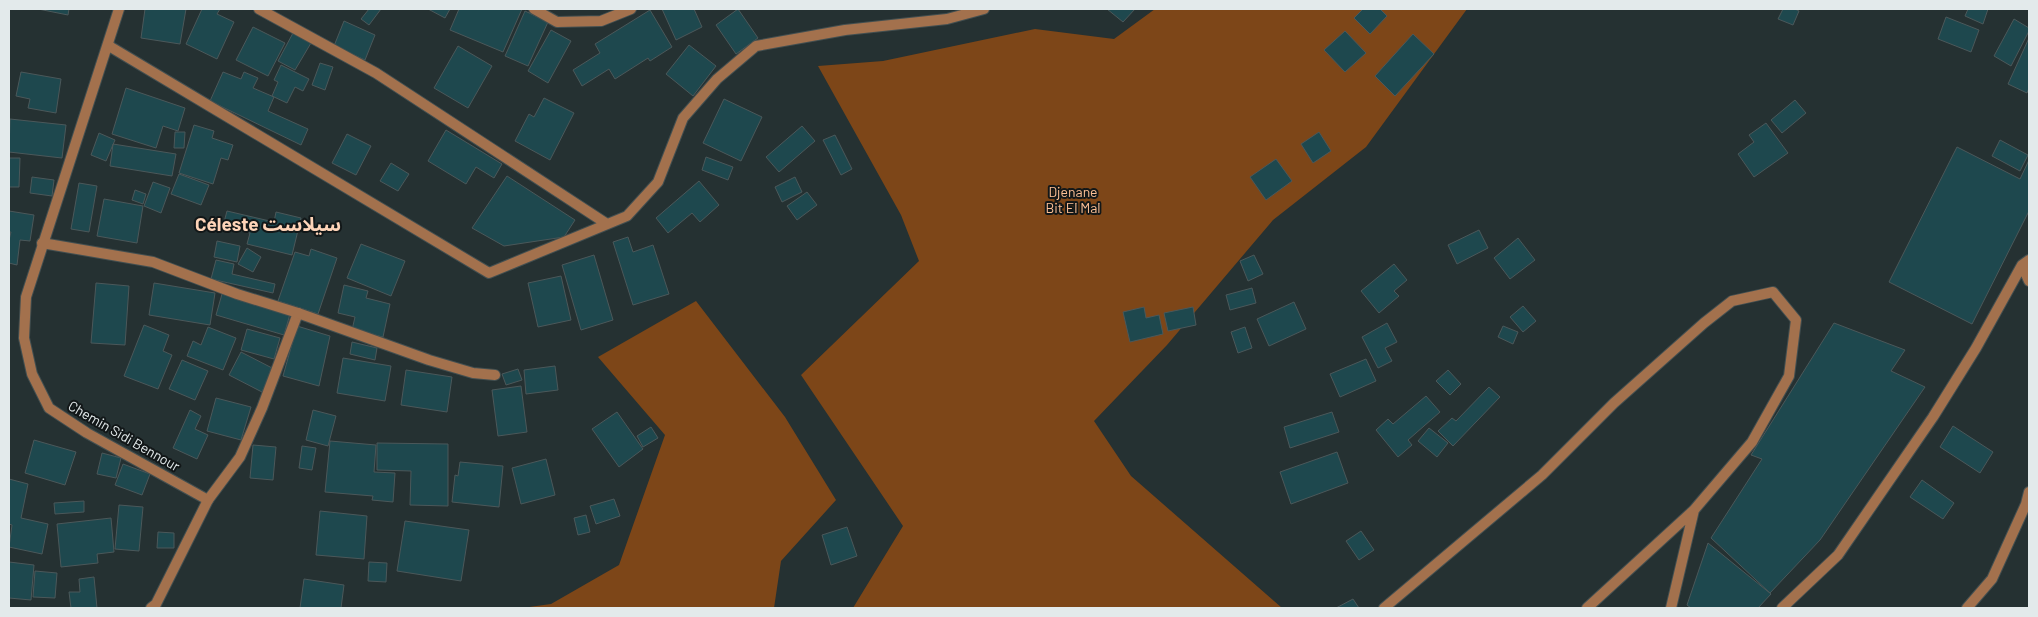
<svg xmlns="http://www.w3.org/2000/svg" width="2038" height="617" font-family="Barlow,'Noto Sans Arabic',sans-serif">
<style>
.forest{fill:#7d4618}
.building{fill:#1e484e;stroke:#4b585a}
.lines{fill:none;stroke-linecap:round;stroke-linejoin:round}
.pedestrian-casing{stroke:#434f50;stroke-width:12}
.minor-casing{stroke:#434f50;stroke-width:12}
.tertiary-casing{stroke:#434f50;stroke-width:12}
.pedestrian{stroke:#a3714d;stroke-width:10}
.minor{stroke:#a3714d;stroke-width:10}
.tertiary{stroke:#a3714d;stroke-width:10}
.labels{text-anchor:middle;stroke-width:4;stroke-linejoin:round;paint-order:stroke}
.park-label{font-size:14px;fill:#fec196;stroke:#121718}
.street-label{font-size:14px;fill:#e3eaeb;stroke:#121718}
.district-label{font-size:19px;font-weight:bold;fill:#fed4b8;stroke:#121718}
</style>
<rect width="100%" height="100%" fill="#253132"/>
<path class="forest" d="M1155,9H1467L1366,147L1273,220L1167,345L1094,421L1131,476L1282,608H853L903,526L801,375L919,261L901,215L818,66L883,61L1035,29L1114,39Z
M696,301L785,417L836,500L781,561L774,608H522L551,604L619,565L665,435L598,357Z"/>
<path class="building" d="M38,9H69L68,15Z
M145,9H186L180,44L141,38Z
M202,9H220L217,14L234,22L217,59L186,44Z
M369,9H381L369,25L361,19Z
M428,9H450L445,18Z
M459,9H522L503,52L450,30Z
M662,9H694L702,27L676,40Z
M738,9L758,38L736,54L716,25Z
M1107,9H1135L1123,22Z
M1363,9H1380L1387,16L1370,34L1354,18Z
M1783,9H1795L1799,11L1793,25L1778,19Z
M1968,9H1988L1983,24L1965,16Z
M650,10L672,47L650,61L648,58L615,79L609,69L582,86L573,70L600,53L595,44Z
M525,11L548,22L528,66L505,56Z
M1946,17L1979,30L1971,52L1938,39Z
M2014,19L2029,28V31L2011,66L1994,56Z
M344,21L375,35L365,60L334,46Z
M253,27L285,43L268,76L236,60Z
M551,30L571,41L548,83L528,71Z
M1345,31L1366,53L1345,72L1324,50Z
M293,33L311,43L295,70L278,61Z
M1413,34L1434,54L1395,96L1375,76Z
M2029,38V88L2027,93L2008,84Z
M689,45L716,66L693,96L666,74Z
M458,46L492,66L468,108L434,88Z
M320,63L333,67L325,90L312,85Z
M281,65L309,79L303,91L295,87L287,103L272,96L278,82L274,80Z
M21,72L61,79L56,113L28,108L30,99L16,96Z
M223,72L241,79L244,72L258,78L253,88L274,97L268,111L308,129L301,145L210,101Z
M126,88L185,108L178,131L163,126L156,148L112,134Z
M544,98L574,113L550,160L515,141L529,114L534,117Z
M724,99L762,117L741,161L703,143Z
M1795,100L1806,113L1782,133L1771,120Z
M10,119L66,125L62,158L9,152Z
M1766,123L1788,153L1754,177L1738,154L1754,142L1749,135Z
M194,125L214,131L212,138L233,145L228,160L221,158L213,184L179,173Z
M802,126L815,141L779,172L766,157Z
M446,130L502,164L494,178L476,167L466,184L428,161Z
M175,132H185L184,148H174Z
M1319,132L1331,151L1313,163L1301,144Z
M99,133L115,140L106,161L91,155Z
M347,134L371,146L356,175L332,163Z
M835,135L852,169L841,175L823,140Z
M2000,140L2028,155L2020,171L1992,156Z
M113,144L176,154L172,176L110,166Z
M1957,147L2020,179L2029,160V211L1972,324L1889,282Z
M706,157L733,167L728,180L702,170Z
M9,158H20L19,187H9Z
M1276,159L1292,181L1266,200L1250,177Z
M391,163L409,174L398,191L380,181Z
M179,174L209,185L201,205L171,194Z
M507,176L575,220L564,237L504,246L472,228Z
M32,177L54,180L52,196L30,193Z
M795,177L802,192L782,202L775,187Z
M699,181L719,205L700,222L692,213L668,233L656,218Z
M153,182L170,188L161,213L144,206Z
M79,183L97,186L89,232L71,229Z
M135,190L146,194L143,204L132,200Z
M807,192L817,205L797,220L787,206Z
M104,199L143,206L137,243L97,236Z
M9,211L34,215L30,241L20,240L17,265L9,263V240L11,232H9Z
M227,211L274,222L276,212L301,218L292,255L247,244L250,233L223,226Z
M1479,230L1488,248L1457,264L1448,245Z
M628,237L633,252L653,245L669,294L633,305L613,242Z
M1518,238L1535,260L1510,279L1494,258Z
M217,241L240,246L237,262L214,257Z
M361,244L405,261L391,296L347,278Z
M247,248L261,257L253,272L238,264Z
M311,249L337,258L318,314L278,301L295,252L309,256Z
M594,255L613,320L581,330L562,265Z
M1254,255L1263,274L1248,281L1240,261Z
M216,260L234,264L232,274L275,284L273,293L211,279Z
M1394,264L1407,280L1394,291L1399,296L1379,313L1361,291Z
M561,276L571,320L538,327L528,283Z
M96,283L129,286L125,345L91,343Z
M154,283L215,293L210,325L149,315Z
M344,285L368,291L366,298L390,304L383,337L352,330L355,317L338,313Z
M1252,288L1256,303L1230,310L1226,295Z
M222,294L290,314L284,335L216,315Z
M1294,302L1306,329L1269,346L1257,319Z
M1523,306L1536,321L1523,332L1510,317Z
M1144,307L1146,318L1159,315L1163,334L1130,342L1123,312Z
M1193,307L1196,325L1168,331L1164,313Z
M1387,323L1397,342L1385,348L1392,361L1378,368L1362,337Z
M1834,323L1905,350L1891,371L1925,387L1820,540L1770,593L1711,538L1762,459L1751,455Z
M144,325L169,335L163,351L172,355L158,389L124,376Z
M297,326L330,336L319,386L283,376Z
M1503,326L1518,332L1513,344L1498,337Z
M208,327L236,338L223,370L187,356L193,341L201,345Z
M1245,327L1252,348L1238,353L1231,332Z
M247,329L280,338L274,359L241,350Z
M352,342L377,348L375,360L350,354Z
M241,352L274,369L262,392L229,375Z
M343,358L391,366L385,401L337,393Z
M1366,359L1376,381L1340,397L1330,374Z
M182,360L208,371L195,400L169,389Z
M555,366L558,390L526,394L524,370Z
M518,369L522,380L506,385L502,374Z
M406,370L452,377L447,412L401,405Z
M1448,370L1461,384L1450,395L1436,381Z
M521,386L527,432L498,436L492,390Z
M1489,387L1500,397L1453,446L1438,431L1452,418L1456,421Z
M1426,396L1440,412L1408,440L1412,445L1398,457L1376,430L1388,419L1393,424Z
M216,398L251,407L241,440L207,431Z
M190,410L201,416L195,429L208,435L197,459L173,448Z
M313,410L336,416L328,446L306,440Z
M617,412L643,449L619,467L592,429Z
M1332,412L1339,432L1290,448L1284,427Z
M1953,426L1993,452L1980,473L1940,447Z
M651,427L658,438L643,447L637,436Z
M1429,428L1448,443L1437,457L1418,441Z
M34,440L76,452L65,485L25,473Z
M330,441L376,445L374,472L395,473L393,502L372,500L373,496L325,492Z
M377,443L448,444V506L410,505L411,471L377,470Z
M253,445L276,447L273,480L250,478Z
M302,446L316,448L312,470L299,468Z
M1337,452L1348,483L1291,504L1280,472Z
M102,453L121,458L116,478L97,474Z
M546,459L555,495L521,504L512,468Z
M460,462L503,466L499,507L452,502L455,475L458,476Z
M123,464L150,474L142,495L115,485Z
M9,479L28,484L21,518L48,524L42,554L9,547L12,525L9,524Z
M1922,480L1954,503L1943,519L1910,497Z
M614,499L620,516L596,524L590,506Z
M84,501V512L55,514L54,503Z
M119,505L143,507L139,551L115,549Z
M320,511L367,516L364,559L316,555Z
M586,515L590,532L578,535L574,518Z
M111,518L114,552L97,554L98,563L61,567L57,524Z
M405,521L469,530L461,581L397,571Z
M847,527L857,556L831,565L822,535Z
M1361,531L1374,550L1359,560L1346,541Z
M158,532L174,533V548H157Z
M1708,543L1771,594L1758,608H1691L1687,605Z
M9,562L34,565L31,600L9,598Z
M369,562L387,563L386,582L368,581Z
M35,571L57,573L55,598L33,597Z
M94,577L97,608H71L69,592H80L79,579Z
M304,579L344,585L341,608H300Z
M1353,599L1359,608H1336Z"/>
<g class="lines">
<defs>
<path id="pedestrian" d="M208,500L240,457L262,408L298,313"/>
<path id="minor" d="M259,9L376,73L607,224
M534,9L557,22L601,21L631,9
M109,46L489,273L627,216L658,182L683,118L717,79L756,46L845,30L947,19L984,9
M42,243L153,262L237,294L298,313L429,360L473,373L495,375
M2022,265L2029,281
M1384,608L1542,475L1614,403L1704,323L1732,301L1773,292L1796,320L1789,376L1752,442L1694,510L1671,608
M1587,608L1694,510
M1782,608L1838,555L1933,417L1976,348L2022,265L2029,260
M1967,608L1992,579L2026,504L2029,492"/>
<path id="tertiary" d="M119,9L26,297L24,338L32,374L49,408L87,433L208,500L156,604L151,608"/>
</defs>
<use href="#pedestrian" class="pedestrian-casing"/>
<use href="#minor" class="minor-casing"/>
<use href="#tertiary" class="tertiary-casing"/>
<use href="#pedestrian" class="pedestrian"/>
<use href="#minor" class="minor"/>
<use href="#tertiary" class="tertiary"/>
</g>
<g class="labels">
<g class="park-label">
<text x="1073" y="197">Djenane<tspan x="1073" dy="16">Bit El Mal</tspan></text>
</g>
<g class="street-label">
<text transform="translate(124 436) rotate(30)" y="5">Chemin Sidi Bennour</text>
</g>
<g class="district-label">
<text x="268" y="231">Céleste سيلاست</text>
</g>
</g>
<rect width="2038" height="617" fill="none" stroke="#e3eaeb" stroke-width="20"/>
</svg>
